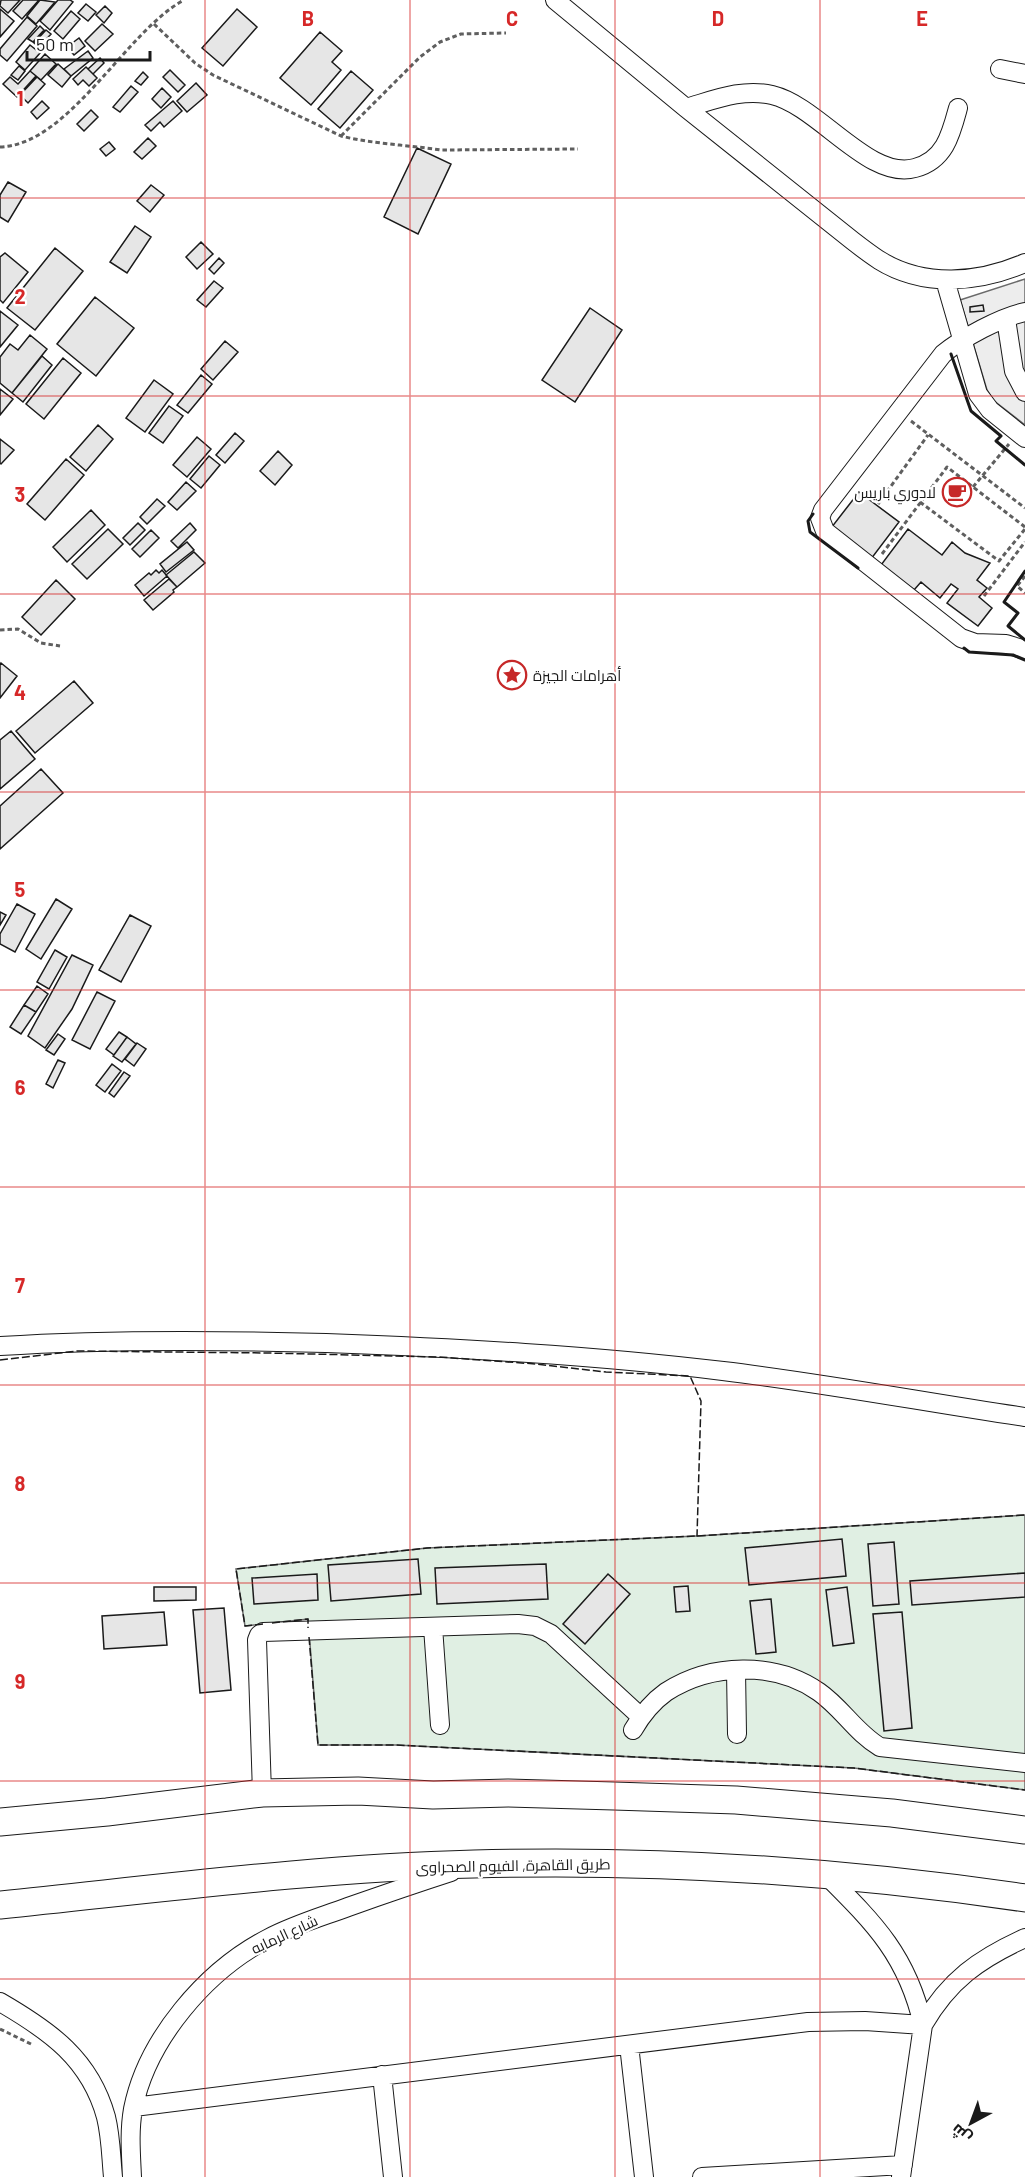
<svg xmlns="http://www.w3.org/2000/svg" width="1025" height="2177" font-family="Barlow,Cairo,sans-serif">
<rect width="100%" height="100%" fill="#fff"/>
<path fill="#e0efe3" stroke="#6a6a6a" stroke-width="1.5" d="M1025,1515V1790L854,1768L396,1745H318L308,1619L245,1626L236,1569L427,1548L697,1536Z"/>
<path fill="#ededed" stroke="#6a6a6a" stroke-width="1.5" d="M1025,279V425L993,400L987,390L960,300Z"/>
<path fill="#e6e6e6" stroke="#1a1a1a" stroke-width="1.5" d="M1,0H20L8,13L0,6Z
M23,0H39L22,19L13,11Z
M40,0L55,2L36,24L27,16Z
M58,0H70L73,2L50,30L40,21Z
M86,4L96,12L88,21L78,13Z
M105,6L112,13L104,23L96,15Z
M0,9L14,21L0,37Z
M237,9L257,27L223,66L202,48Z
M71,11L80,19L63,39L54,31Z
M27,17L37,26L7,61L0,55V49Z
M102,24L113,34L95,51L85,41Z
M40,26L44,30L33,42L28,39Z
M46,30L51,34L43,43L48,47L44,51L34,43Z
M320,32L342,51L332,62L341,70L311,105L280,78Z
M79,38L85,46L74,55L67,47Z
M30,45L40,53L25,70L16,62Z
M88,51L93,58L71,76L64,69Z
M45,54L56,64L41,80L30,71Z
M100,58L104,63L93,74L88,69Z
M58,64L71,76L62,87L48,75Z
M19,66L25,71L18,80L11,75Z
M86,67L97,78L89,86L83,80L78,85L73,79Z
M170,70L185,85L178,92L163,77Z
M30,71L36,76L17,97L3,84L10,77L18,84Z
M351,71L373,90L340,128L318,109Z
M143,72L148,77L141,85L135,81Z
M37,77L45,84L28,103L20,95Z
M196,83L207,95L187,112L177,101Z
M131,86L138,92L120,112L113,107Z
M162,88L171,97L161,108L152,99Z
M42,101L49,108L37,119L31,112Z
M173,101L182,111L164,127L160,122L151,131L145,125Z
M91,110L98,117L84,131L77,124Z
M148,138L156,146L142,159L134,152Z
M109,142L115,149L106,156L100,149Z
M417,148L451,164L418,234L384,217Z
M8,182L26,192L8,222L0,217V195Z
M151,185L164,195L150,212L137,201Z
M135,226L151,237L127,273L110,262Z
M201,242L213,254L197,269L186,257Z
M55,248L83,271L35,330L7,308Z
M5,253L28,272L3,303L0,300V257Z
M219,258L224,263L214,274L209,269Z
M214,281L223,288L206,307L197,300Z
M95,297L134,328L96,376L57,344Z
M983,305L984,311L970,312V307Z
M590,308L622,330L575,402L542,380Z
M0,311L18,325L0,347Z
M30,335L47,349L12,393L0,383V357L10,344L18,350Z
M225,341L238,352L213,380L201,369Z
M42,356L52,365L23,402L12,393Z
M63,358L81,373L44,419L26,404Z
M201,375L212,384L188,413L177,405Z
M154,380L173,394L145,432L126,418Z
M0,389L13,399L0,415Z
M169,406L183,416L163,443L149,433Z
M98,425L113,439L86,471L70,457Z
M235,433L244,441L225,463L216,455Z
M197,437L211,449L187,477L173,465Z
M0,439L14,450L1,464L0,463Z
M278,451L292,465L275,485L260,471Z
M209,456L220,465L201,488L190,479Z
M66,459L84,475L45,520L27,504Z
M186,482L196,491L177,510L168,502Z
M859,492L899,522L871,559L831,528Z
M157,499L165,506L147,524L140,517Z
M91,510L105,525L67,562L53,547Z
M138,523L145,530L130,545L123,538Z
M190,523L196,530L178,548L171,541Z
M108,529L123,544L87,579L72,564Z
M908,529L942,555L952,542L965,553L990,563L977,580L987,588L979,597L992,608L978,626L947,603L958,589L951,584L940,598L921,582L914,590L881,565Z
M151,530L159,538L140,557L132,549Z
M187,542L194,550L166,572L160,564Z
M194,552L205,563L177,587L166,575Z
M156,570L159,573L162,570L167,576L144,596L135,585L149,573L151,575Z
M169,579L177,587L173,590L174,592L153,610L144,600Z
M56,580L75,599L41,635L22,617Z
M1,663L17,676L0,698V665Z
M74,681L93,703L35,753L16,731Z
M11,731L35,759L0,789V740Z
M41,769L63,793L0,849V806Z
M56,899L72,909L41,959L26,949Z
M17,904L35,914L15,952L0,944V934Z
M0,912L6,915L0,925Z
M130,915L151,926L121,982L99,970Z
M55,950L67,957L49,989L37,982Z
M72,955L93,965L72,1009L45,1048L28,1036Z
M37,986L48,994L36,1012L24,1005Z
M97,992L115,1001L90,1049L72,1040Z
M24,1005L36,1012L21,1034L10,1027Z
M119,1032L127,1037L114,1055L106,1049Z
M58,1034L65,1039L54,1055L46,1050Z
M127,1037L136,1044L122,1062L113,1056Z
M137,1043L146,1049L134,1066L125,1059Z
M58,1060L65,1063L53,1088L46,1084Z
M112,1064L121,1071L105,1092L96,1085Z
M124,1072L130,1076L114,1097L109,1093Z
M842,1539L846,1576L749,1585L745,1548Z
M894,1542L899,1604L873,1606L868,1544Z
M418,1559L421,1594L331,1601L328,1565Z
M546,1564L548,1599L437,1604L435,1568Z
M1025,1573V1597L912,1605L910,1581Z
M317,1574L318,1600L254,1604L252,1578Z
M608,1574L630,1594L585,1644L563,1624Z
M688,1586L690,1611L676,1612L674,1587Z
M154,1587H196V1600L154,1601Z
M847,1587L854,1643L833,1646L826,1590Z
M771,1599L776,1652L756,1654L750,1601Z
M224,1608L231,1690L200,1693L193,1610Z
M164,1612L167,1645L104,1649L102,1616Z
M902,1612L912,1728L884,1731L873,1614Z"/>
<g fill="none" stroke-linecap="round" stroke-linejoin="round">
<g stroke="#1a1a1a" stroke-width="20">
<path id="minor" d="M555,0L686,108L853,241C862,248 870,254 879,260C924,288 979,283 1025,263
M1000,69L1025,74
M686,108C714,100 742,88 772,95C819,106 869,181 915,168C945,160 951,134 958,108
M945,280L978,394L990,410L1025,438
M1025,312C1001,317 962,338 943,354L823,510L820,518L825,531L961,638L975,643L1006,644L1025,650
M1006,319L1014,371L1025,392
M0,1346C109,1339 217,1340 326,1343C459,1348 591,1355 723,1371C824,1383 924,1402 1025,1417
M433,1627L440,1725
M736,1670L737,1734
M633,1730C641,1716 652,1702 666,1692C711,1663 775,1661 819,1692C842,1708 856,1733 880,1747L1025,1763
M262,1793L257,1640L259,1635L263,1632L518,1624L535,1626L551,1634L641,1717
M825,1874C874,1923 907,1955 923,2025L901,2177
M0,2002C50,2031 90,2059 106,2117C111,2137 111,2157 113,2177
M923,2025C949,1980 979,1959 1025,1938
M629,2045L644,2177
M382,2075L393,2177
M134,2107L808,2022L865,2021L923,2025
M132,2177C131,2154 129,2132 133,2109C147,2039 206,1971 267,1939C293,1925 321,1917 348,1907C382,1895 417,1883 451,1872
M702,2177L903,2165"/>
</g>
<g stroke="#1a1a1a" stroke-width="29">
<path id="highway" d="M0,1822L107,1812L262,1793L358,1791L433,1795L508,1793L614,1796L736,1800L892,1813L1025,1830
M0,1905C157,1889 315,1868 474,1864C659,1859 842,1871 1025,1898"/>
</g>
<path stroke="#5f5f5f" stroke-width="3" stroke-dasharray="4.5 3" stroke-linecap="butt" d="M154,24L195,63L213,75L341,136C373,144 408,145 441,150L578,149
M341,136L420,57L440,42L461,34L506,33
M0,147C69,145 126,31 184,0
M911,421L1025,508
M973,487L1009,444
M920,502L999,561L1025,529
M878,504L928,435
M882,554L947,467L1025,527
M1025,576L1017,586L1025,593
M984,596L1025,542
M0,630L18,629L41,643L60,646
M0,2029L31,2044"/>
<use href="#minor" stroke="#fff" stroke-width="18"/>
<use href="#highway" stroke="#fff" stroke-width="27"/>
<path stroke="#1a1a1a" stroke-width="1.5" stroke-dasharray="8 3" stroke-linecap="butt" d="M0,1360L77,1351L268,1353L439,1357L536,1364L606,1372L690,1376L701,1401L697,1536H699
M272,1623L308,1619V1628
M263,1624L245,1626L236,1569L427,1548L697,1536L1025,1515
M309,1637L318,1745H396L854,1768L1025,1790"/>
<path stroke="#1a1a1a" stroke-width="3" d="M951,354L971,411L1001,436L996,441L1025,465
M813,514L808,521L810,532L858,568
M1025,571L1004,602L1018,613L1008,626L1025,640
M964,648L969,652L1013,655L1025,660"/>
</g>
<path fill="none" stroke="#d62828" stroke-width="1.5" stroke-opacity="0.55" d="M205,0V2177M410,0V2177M615,0V2177M820,0V2177M0,198H1025M0,396H1025M0,594H1025M0,792H1025M0,990H1025M0,1187H1025M0,1385H1025M0,1583H1025M0,1781H1025M0,1979H1025"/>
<defs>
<g id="cafe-ring" transform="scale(1.5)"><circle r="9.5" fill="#fff" stroke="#c62828" stroke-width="1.5"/><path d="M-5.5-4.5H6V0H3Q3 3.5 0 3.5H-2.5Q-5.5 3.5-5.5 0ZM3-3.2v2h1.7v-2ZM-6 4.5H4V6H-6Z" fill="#c62828"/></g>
<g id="sight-ring" transform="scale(1.5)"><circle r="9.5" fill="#fff" stroke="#c62828" stroke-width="1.5"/><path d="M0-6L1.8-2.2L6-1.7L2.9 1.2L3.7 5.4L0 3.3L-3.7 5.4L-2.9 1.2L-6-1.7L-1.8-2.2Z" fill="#c62828"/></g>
</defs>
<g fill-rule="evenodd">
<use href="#cafe-ring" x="957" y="492"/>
<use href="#sight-ring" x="512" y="675"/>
</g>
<g text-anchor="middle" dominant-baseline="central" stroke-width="4.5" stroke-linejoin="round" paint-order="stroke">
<g font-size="15" fill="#1a1a1a" stroke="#fff" text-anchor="end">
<text x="936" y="492">لادوري باريس</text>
<text x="533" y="675" text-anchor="start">أهرامات الجيزة</text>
</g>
<g font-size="15" fill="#1a1a1a" stroke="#fff">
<text transform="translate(513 1865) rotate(-1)">طريق القاهرة, الفيوم الصحراوى</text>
<text transform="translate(284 1934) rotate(-25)">شارع الرمايه</text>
</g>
</g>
<g font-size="20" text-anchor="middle" font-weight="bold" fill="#d62828" stroke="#fff" stroke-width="4.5" stroke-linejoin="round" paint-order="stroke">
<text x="308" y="26">B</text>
<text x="512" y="26">C</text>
<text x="718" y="26">D</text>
<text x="922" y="26">E</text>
<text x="20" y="106">1</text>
<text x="20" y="304">2</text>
<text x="20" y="502">3</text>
<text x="20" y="700">4</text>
<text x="20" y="897">5</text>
<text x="20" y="1095">6</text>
<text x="20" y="1293">7</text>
<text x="20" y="1491">8</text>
<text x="20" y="1689">9</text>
</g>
<g transform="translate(971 2123) rotate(221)" stroke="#ffffff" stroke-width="4.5" paint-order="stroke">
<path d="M0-4.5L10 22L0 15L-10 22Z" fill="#1a1a1a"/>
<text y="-9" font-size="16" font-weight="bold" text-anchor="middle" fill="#1a1a1a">ش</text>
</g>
<path d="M27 51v9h123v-9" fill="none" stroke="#1a1a1a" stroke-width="3"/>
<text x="36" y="51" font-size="18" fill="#1a1a1a" stroke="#ffffff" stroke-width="4.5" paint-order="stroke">50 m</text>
</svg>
